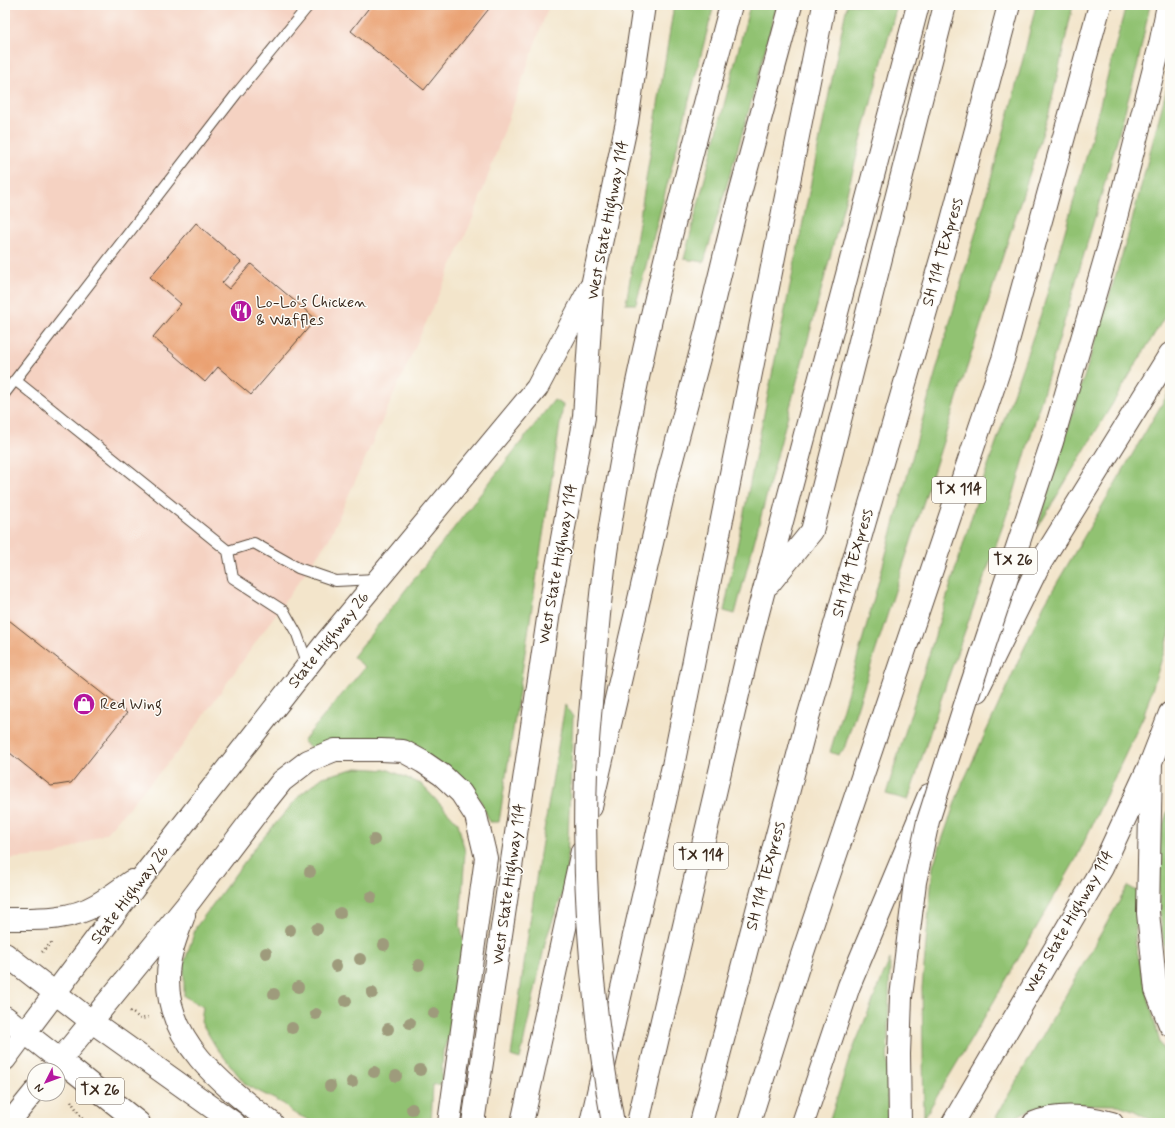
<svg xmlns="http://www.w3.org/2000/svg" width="1175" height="1128" font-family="Mynerve,sans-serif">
<rect width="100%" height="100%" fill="#fdfcf7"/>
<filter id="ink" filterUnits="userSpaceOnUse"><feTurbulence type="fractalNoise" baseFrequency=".025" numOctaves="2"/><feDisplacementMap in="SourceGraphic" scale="8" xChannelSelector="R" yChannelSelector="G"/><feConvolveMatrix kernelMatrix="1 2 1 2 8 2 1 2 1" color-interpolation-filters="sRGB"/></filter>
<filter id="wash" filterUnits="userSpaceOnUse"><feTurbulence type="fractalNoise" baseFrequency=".012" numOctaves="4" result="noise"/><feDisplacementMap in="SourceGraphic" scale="16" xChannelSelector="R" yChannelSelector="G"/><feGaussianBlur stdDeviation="0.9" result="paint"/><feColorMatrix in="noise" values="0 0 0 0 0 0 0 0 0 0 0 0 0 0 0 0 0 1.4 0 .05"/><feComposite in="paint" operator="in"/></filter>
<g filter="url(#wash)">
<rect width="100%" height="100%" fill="#f3e5cb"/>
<path fill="#f5d2c2" d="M5,5H549L473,218L329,539L180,749L106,833L55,855L5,859Z"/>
<path fill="#91c272" stroke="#667648" d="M674,5H714L636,304H626Z
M750,5H777L749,110L704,262L684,259Z
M847,5H897L735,614L724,611Z
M1036,5H1073L1049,113L844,749L838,755L830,752C865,636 895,519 927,403C964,270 1005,139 1036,5Z
M1126,5H1150L1137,67L1111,162L1011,503L947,681L908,800L886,794L983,480L1043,308L1089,147Z
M1170,76V308L1037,529L1129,232Z
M1170,390V633L1144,715L1076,859L994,1001L924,1118L922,988L933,866L959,791L1044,605Z
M554,400L563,405L499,822H490L480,800L463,780L398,740C369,734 339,742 311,748L303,741L365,667L353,657Z
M565,705L573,717L566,884L546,939L520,1059L511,1056L537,872Z
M357,768L389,770L421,784L458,823L465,852L460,925L465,947L457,975L452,1029L443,1051L441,1084L433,1085L431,1123H315L292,1112L284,1104L246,1085L216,1047L201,1022L203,1007L184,996V964L196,927L257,845L301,794L323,777Z
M1170,804V973C1159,930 1156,883 1160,839C1161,827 1167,815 1170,804Z
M1128,886L1138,892L1135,941L1143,977L1160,1043L1170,1062V1123H1157L1133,1110L1118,1105L1058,1104L1033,1108L1006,1122L996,1117Z
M890,959L887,1071L888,1123H829L849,1059Z"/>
<g id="blocks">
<path fill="#eaa172" d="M371,5H492L424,90L351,31Z
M196,223L241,262L222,283L229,289L251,264L316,319L251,395L218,367L205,382L153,337L181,304L150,277Z
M5,617L127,713L71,783L51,786L5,749Z"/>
</g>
</g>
<g filter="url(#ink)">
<use href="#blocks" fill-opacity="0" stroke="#574638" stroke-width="1"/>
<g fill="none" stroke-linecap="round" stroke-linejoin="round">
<g stroke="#574638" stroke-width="12">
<path id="service" d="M15,380L228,551L233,578L284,611L297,634L308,665
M5,393L237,93L309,5
M228,551L254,543L298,568L336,581L376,579"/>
</g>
<g stroke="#574638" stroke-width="23">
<path id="minor" d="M5,1060L25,1033
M9,1123L34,1092"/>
</g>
<g stroke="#574638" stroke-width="24">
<path id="secondary" d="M5,919C35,919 69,921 96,905C109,898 120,889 132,881
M5,954L91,1021
M5,1017L60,1060
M25,1033L147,871L327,641L537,388L590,288
M473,1123L550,605L584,417L593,281L627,122L644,5
M953,1123L1102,868L1151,762L1170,713"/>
</g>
<g stroke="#574638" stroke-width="24">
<path id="primary" d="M1151,762L1148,913L1156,990L1170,1025
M184,915C177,935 168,956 168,977C166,1043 226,1087 272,1123
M91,1021L234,1123
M139,1123L60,1060L186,906L262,806L282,781L308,761L335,750H381L403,751L423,762L442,775L461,793L476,816L486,858L449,1123
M1034,1123C1059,1113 1087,1116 1112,1123"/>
</g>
<g stroke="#574638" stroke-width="24">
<path id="motorway" d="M769,584L812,531L945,5
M977,691L1038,567L1170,354
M591,807L667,478L706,332L735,212L791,5
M522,1123L582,851
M591,1123L673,766L824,5
M638,1123L750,643L918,5
M701,1123L807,721L948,235L1009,5
M749,1123L797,970L1003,359L1100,5
M803,1123L849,986L929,795"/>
</g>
<path stroke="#574638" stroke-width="2.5" stroke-dasharray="1 3" stroke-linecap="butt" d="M42,952L52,942
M130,1011L141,1019L150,1017
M71,1101L85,1123"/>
<use href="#service" stroke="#fff" stroke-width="10"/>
<use href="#minor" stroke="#fff" stroke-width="21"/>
<use href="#secondary" stroke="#fff" stroke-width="22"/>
<use href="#primary" stroke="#fff" stroke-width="22"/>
<use href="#motorway" stroke="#fff" stroke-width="22"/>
<g stroke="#574638" stroke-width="24" stroke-linecap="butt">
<path id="motorway-bridge" d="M613,1123C592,1008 582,888 586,771C588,733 592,695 595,657C599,616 602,574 609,533C637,354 685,179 731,5
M900,1123L899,1054L901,997L915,882L928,821L970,689L1052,442L1108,249L1160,45L1168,5"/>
</g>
<use href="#motorway-bridge" stroke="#fff" stroke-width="22"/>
</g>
<g fill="#9e9b7c">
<circle cx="374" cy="840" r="6"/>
<circle cx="310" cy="872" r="6"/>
<circle cx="371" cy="897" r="6"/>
<circle cx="340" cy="913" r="6"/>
<circle cx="317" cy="929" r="6"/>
<circle cx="290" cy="930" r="6"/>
<circle cx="384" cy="945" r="6"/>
<circle cx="266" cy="953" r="6"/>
<circle cx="360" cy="959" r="6"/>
<circle cx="419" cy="965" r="6"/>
<circle cx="336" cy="966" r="6"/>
<circle cx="298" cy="987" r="6"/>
<circle cx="372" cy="993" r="6"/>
<circle cx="274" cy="994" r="6"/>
<circle cx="346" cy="1001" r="6"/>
<circle cx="434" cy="1013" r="6"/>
<circle cx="316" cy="1014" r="6"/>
<circle cx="410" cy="1023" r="6"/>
<circle cx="292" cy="1028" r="6"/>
<circle cx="388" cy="1029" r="6"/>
<circle cx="420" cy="1070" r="6"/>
<circle cx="374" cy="1072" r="6"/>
<circle cx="396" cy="1076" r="6"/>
<circle cx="352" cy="1082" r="6"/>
<circle cx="330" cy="1086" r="6"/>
<circle cx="412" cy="1109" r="6"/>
</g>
</g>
<defs>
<g id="restaurant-disc" transform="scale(1.15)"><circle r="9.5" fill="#b5179e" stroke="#fdfcf7"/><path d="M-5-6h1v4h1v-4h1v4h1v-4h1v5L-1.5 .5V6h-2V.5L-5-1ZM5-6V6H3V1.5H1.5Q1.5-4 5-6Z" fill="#fff"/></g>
<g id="shop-disc" transform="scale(1.15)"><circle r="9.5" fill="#b5179e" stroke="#fdfcf7"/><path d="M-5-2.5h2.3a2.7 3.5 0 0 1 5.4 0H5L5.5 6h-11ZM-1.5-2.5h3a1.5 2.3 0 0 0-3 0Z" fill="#fff"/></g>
</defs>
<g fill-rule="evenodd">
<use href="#restaurant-disc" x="241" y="311"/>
<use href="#shop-disc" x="84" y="704"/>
</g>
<g text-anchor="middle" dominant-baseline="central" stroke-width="3" stroke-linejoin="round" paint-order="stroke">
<g fill="#fdfcf7" stroke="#75695f" stroke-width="1">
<rect x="932" y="477" width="54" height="26" rx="3"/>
<rect x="989" y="548" width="48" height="26" rx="3"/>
<rect x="674" y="843" width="54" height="26" rx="3"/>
<rect x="76" y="1078" width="48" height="26" rx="3"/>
</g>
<g font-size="15" font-weight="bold" fill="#3b2a1e">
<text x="959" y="490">TX 114</text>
<text x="1013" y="561">TX 26</text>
<text x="701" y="856">TX 114</text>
<text x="100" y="1091">TX 26</text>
</g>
<g font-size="16" fill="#3b2a1e" stroke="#fdfcf7">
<text transform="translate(608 220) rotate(-79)">West State Highway 114</text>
<text transform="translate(943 252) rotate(-74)">SH 114 TEXpress</text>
<text transform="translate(853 563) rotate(-74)">SH 114 TEXpress</text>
<text transform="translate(558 564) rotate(-80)">West State Highway 114</text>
<text transform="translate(329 640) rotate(-51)">State Highway 26</text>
<text transform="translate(766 876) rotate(-75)">SH 114 TEXpress</text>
<text transform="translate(509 884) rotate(-82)">West State Highway 114</text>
<text transform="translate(130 895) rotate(-53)">State Highway 26</text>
<text transform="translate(1069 922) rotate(-60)">West State Highway 114</text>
</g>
<g font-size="16" fill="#3b2a1e" stroke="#fdfcf7" text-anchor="start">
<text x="256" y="302">Lo-Lo's Chicken<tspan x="256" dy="18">&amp; Waffles</tspan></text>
<text x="100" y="704">Red Wing</text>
</g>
</g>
<rect width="1175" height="1128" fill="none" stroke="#fdfcf7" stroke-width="20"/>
<g transform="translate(46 1082) rotate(228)"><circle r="19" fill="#fdfcf7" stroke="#afa8a0"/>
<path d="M0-3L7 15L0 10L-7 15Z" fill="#b5179e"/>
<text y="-6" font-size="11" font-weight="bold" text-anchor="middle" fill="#3b2a1e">N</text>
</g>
</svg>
